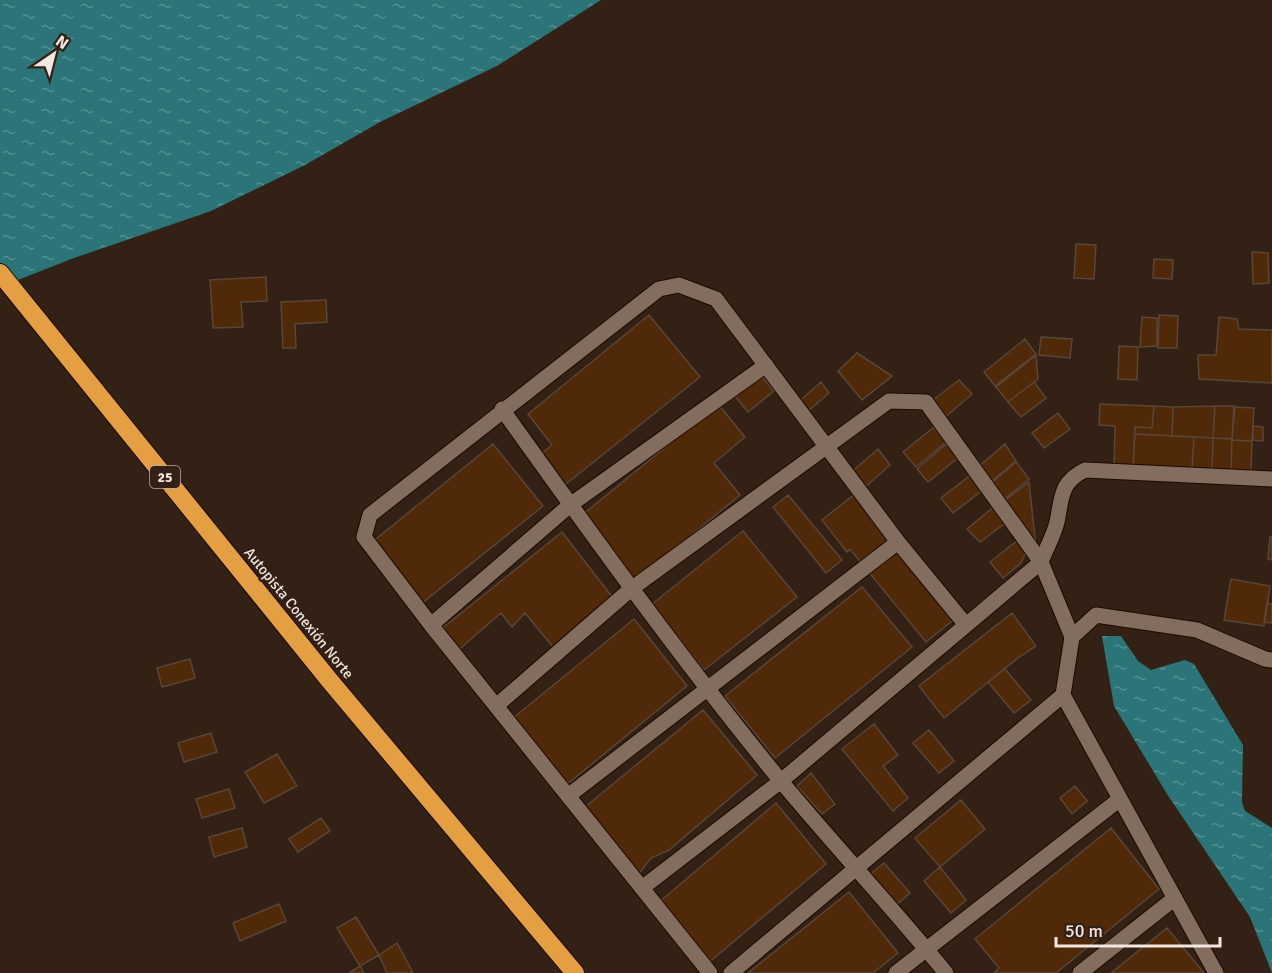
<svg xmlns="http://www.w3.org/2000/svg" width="1272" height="973" font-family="Signika,sans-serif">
<defs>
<pattern id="water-ripples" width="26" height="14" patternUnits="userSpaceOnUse" patternTransform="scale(1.5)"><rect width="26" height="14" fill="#2b7578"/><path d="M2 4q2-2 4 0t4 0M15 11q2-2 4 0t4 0" fill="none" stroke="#558f91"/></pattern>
</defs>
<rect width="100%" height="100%" fill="#332115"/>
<path fill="url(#water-ripples)" d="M0,0H601L497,66L380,122L305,165L211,211L74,258L0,287Z
M1102,636H1121L1138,661L1151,670L1185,660L1194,664L1243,745L1242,802L1245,811L1272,828V973L1250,917L1167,794L1114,706Z"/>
<path fill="#502909" stroke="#5a4638" stroke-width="1.5" d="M1076,244L1096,245L1094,279L1074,278Z
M1252,252L1268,253L1269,283L1253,284Z
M1154,259L1173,260L1172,279L1153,278Z
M266,277L267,301L241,302L243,327L213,328L210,280Z
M326,300L327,322L295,324L296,348H283L281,302Z
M649,315L700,377L561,488L537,457L552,445L528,414Z
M1159,315L1178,316L1177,348H1158Z
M1142,317L1157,318V346L1140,347Z
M1219,317L1237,319L1239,329L1272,330V383L1199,379L1198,355H1216Z
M1041,337L1072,339L1070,358L1039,355Z
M1025,339L1036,354L995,386L984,372Z
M1119,346L1138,347L1137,380L1118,379Z
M857,353L892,376L862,400L838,371Z
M1036,355L1038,379L1008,402L996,387Z
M761,375L774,391L748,412L735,396Z
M959,380L972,394L942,420L928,404Z
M821,382L829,393L805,414L796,404Z
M1034,382L1046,398L1021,417L1008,402Z
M718,404L745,437L714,463L740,495L633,583L581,516Z
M1100,404L1154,406L1152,428L1135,427L1133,469L1114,468L1115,426L1099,425Z
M1154,406L1173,407L1172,436L1135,434V427L1152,428Z
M1215,406H1234L1232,439L1213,438Z
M1215,406L1213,438L1172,436L1173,407Z
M1235,407L1254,408L1252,441L1232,440Z
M1058,413L1070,429L1044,448L1032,433Z
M1253,426L1263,427V441L1253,440Z
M934,427L946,442L916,467L903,452Z
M1135,434L1194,437L1192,467L1133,468Z
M1194,437L1213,438L1212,471L1192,470Z
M1213,438L1232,439L1231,472L1212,471Z
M1232,440L1252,441L1251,473L1231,472Z
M493,444L543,506L421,604L371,543Z
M946,444L958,458L928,482L917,469Z
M1005,444L1016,461L987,485L976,469Z
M878,449L890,465L861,491L849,474Z
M1016,462L1029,479L1001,502L988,486Z
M972,474L984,489L953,513L941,498Z
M1029,482L1036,547L1000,504Z
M855,494L957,617L926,642L850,549L847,552L822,520Z
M788,495L842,560L826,573L773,507Z
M996,505L1008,521L980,542L967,529Z
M743,531L797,597L704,670L651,605Z
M562,532L613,598L553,647L525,613L512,627L501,613L455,653L439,631Z
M1270,537H1272V560L1268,559Z
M1018,540L1027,549L1021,563L1003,578L990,562Z
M1231,579L1270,586L1264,626L1224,620Z
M862,587L912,647L775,758L725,696Z
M1267,603L1272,604V623L1264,622Z
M1012,613L1036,646L1019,657L944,718L919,686Z
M634,619L687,686L565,786L512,719Z
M190,659L195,678L162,687L157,668Z
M1005,669L1031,700L1014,713L988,682Z
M703,710L757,775L669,850L651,858L637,876L585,807Z
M874,724L898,755L883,766L908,798L893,811L842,749Z
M929,730L954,761L939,773L913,743Z
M211,733L217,752L184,762L178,743Z
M277,754L297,786L264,803L245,772Z
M811,773L835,804L822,814L797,786Z
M1075,786L1087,801L1072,814L1060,798Z
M229,789L235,808L202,818L196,799Z
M961,800L985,829L940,867L915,838Z
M776,803L826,864L707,964L658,903Z
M321,818L330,831L298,852L289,839Z
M242,828L247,847L214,857L209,837Z
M1111,828L1159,889L1056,973H994L999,968L975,939Z
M884,863L910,893L894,907L868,876Z
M940,867L966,900L951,913L924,881Z
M849,892L898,953L873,973H748Z
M279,904L286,921L240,941L233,923Z
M356,917L379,955L360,966L337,928Z
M1167,928L1204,973H1111Z
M397,943L413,973H387L379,955Z
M360,966L364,973H349Z"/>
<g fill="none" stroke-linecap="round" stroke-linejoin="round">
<g stroke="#1a0a02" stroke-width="17">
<path id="minor" d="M502,409C592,535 682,660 780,780C834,845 892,907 946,973
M431,625L570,505L766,365
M496,706L631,589L889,401L926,402L1041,562L1072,637
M568,796L898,542
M642,888L781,781L1041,562C1046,549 1054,535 1057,522C1062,498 1060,482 1085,470L1272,479
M710,973L431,625L364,537L370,515L659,289L679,285L716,299L898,542L966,625
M731,973L1063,695
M896,973L1120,799
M1080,973L1175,898
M1216,973L1063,695L1072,637L1096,615L1197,630L1265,659L1272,660"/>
</g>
<g stroke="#1a0a02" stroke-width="20">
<path id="highway" d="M0,273L330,681L575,973"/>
</g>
<use href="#minor" stroke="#836d5f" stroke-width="15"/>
<use href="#highway" stroke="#e39f42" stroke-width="18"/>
</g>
<g text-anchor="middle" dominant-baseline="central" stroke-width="5" stroke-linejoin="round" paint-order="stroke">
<rect fill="#332115" stroke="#b9aca2" stroke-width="1.5" x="150" y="466" width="30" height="22" rx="4.5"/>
<g font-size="14" font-weight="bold" fill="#f3e7df">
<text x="165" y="477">25</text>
</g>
<g font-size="15" fill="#f3e7df" stroke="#332115">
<text transform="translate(299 613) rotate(51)">Autopista Conexión Norte</text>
</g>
</g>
<g transform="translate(54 54) rotate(35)" stroke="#332115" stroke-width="4.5" paint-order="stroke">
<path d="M0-4.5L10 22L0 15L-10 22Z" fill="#f3e7df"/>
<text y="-9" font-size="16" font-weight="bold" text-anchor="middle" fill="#f3e7df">N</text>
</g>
<path d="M1056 937v9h164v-9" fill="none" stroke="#f3e7df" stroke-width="3"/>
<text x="1065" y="937" font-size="18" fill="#f3e7df" stroke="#332115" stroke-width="4.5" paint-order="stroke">50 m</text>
</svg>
